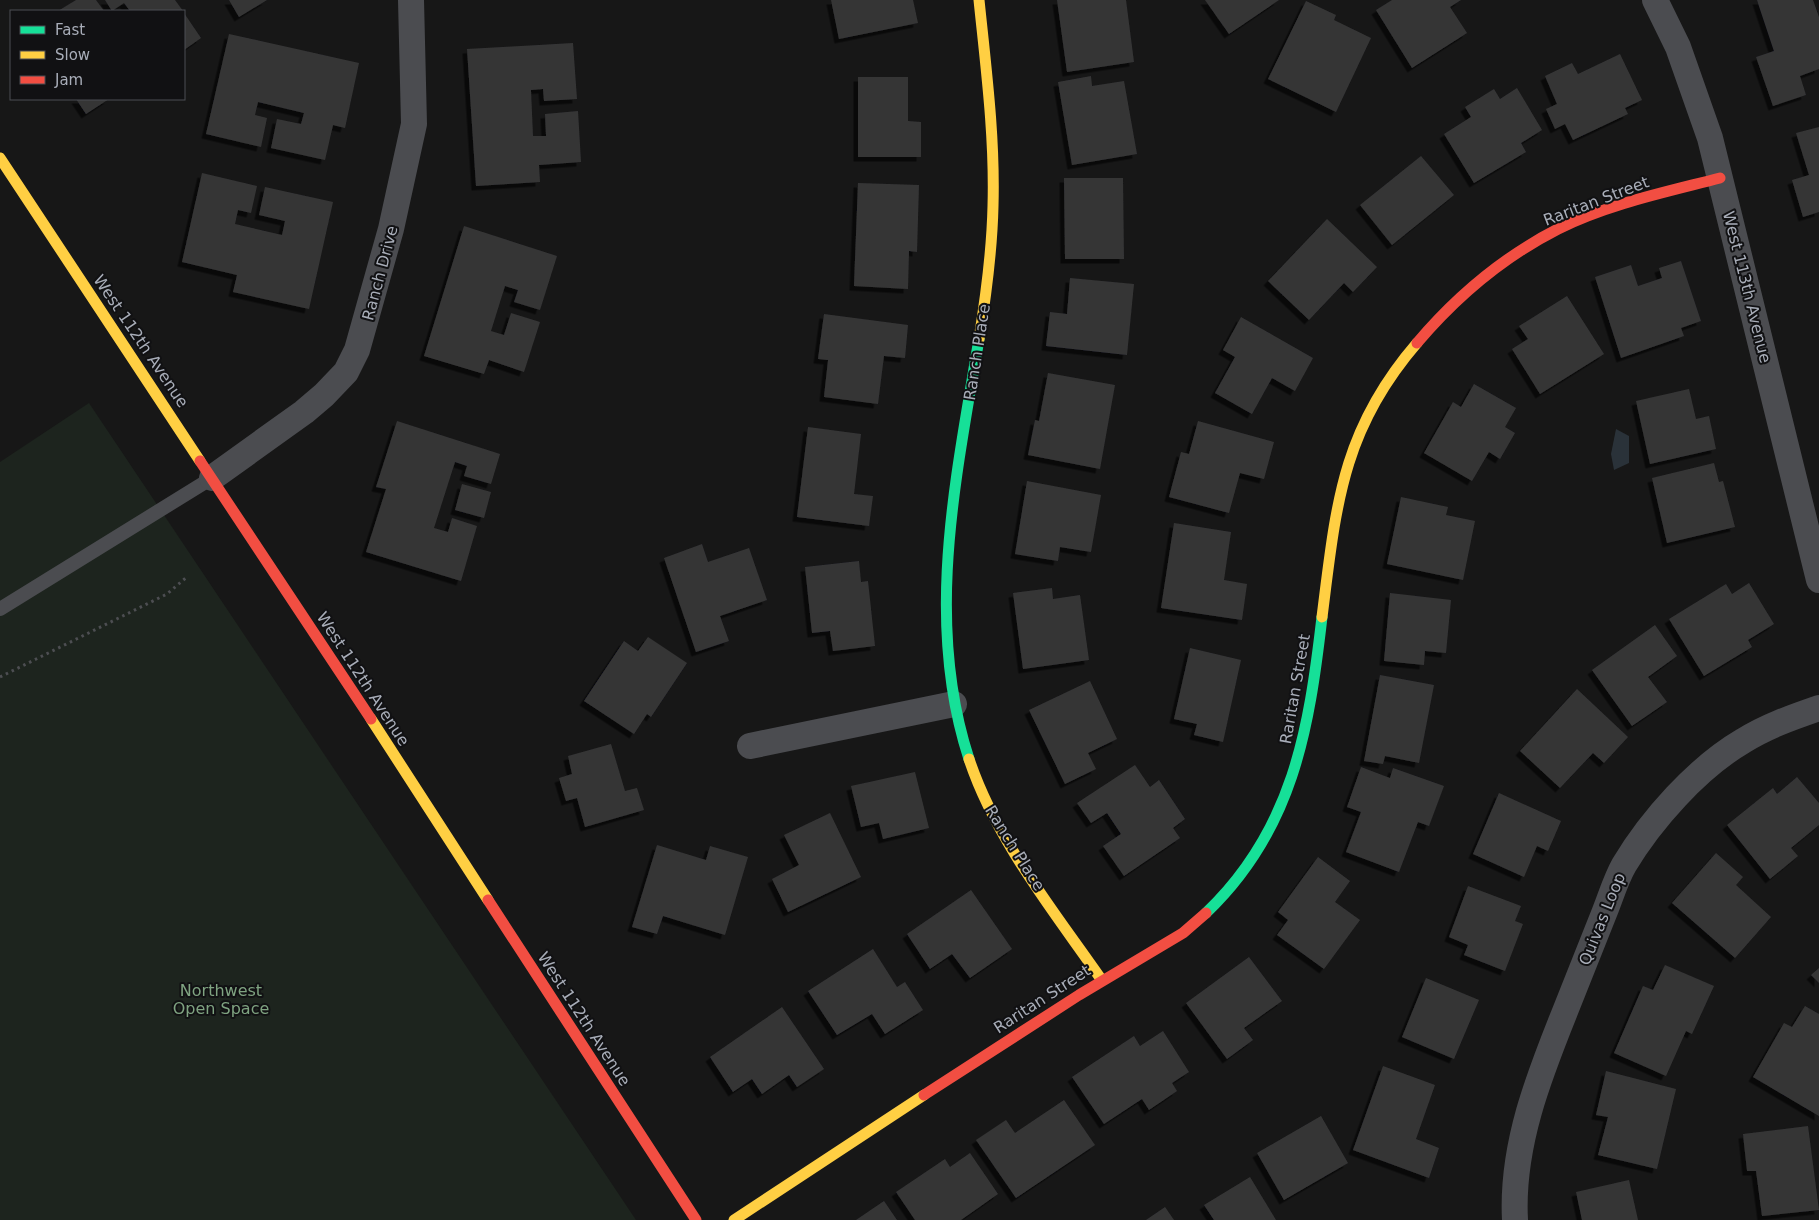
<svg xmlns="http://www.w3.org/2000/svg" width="1819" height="1220" font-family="'DejaVu Sans',sans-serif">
<defs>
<filter id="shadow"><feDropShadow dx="-4.5" dy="4.5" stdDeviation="0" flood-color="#0009"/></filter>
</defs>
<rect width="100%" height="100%" fill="#171717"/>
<path fill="#1d241e" d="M89,403L636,1220H0V462Z"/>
<path fill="#2a3239" d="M1616,429L1629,436V463L1614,470L1611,454Z"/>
<path fill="#353536" filter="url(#shadow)" d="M76,0H96L104,11H58Z
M105,0H175L183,11H130L124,3L112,11Z
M229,0H267L239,17Z
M831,0H913L918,23L839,39Z
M1057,0H1126L1134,62L1067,72Z
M1205,0H1279L1229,34Z
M1392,0H1461L1450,7L1467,33L1412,68L1376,10Z
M1757,0H1813L1819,17V69L1800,76L1806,95L1773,106L1756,57L1774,51Z
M1306,1L1336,15L1334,20L1371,38L1336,112L1268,79Z
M184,13L201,38L184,50Z
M229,34L359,63L345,128L333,125L325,160L271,148L277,119L301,124L304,113L258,102L255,115L267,118L261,147L206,134Z
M573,43L577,99L544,101L543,89L531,90L533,136H546L545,114L578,111L581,162L539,165L540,182L476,186L467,49Z
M1620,54L1642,100L1625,108L1628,114L1573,140L1565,124L1555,129L1546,109L1557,104L1545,76L1572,63L1578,74Z
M1091,76L1092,86L1124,81L1137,154L1072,165L1058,82Z
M858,77H908V121L921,122V157H858Z
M1517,88L1542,130L1521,143L1526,152L1474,183L1444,134L1471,117L1465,107L1494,89L1500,99Z
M76,99H109L86,114Z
M1819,127V212L1803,217L1792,180L1809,175L1796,133Z
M1421,156L1454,195L1392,245L1360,205Z
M202,173L257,186L251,213L238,210L235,224L282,235L285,221L259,215L265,187L333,202L309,309L233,292L237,275L182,262Z
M1064,178H1123L1124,259H1065Z
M858,183L919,185L917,252L909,251L908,289L854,286Z
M1327,219L1377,267L1353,292L1344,283L1309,320L1268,281Z
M464,226L557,256L540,310L514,302L518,290L505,286L491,331L504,335L511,313L540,322L524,372L489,360L484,374L424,356Z
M1681,261L1701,321L1681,328L1684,336L1621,358L1595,277L1631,265L1638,286L1662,278L1659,268Z
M1070,278L1134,284L1127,355L1046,346L1050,312L1067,314Z
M1567,296L1604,354L1540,394L1512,349L1528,339L1519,326Z
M824,314L908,325L905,358L884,356L878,404L824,397L828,360L818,359Z
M1241,317L1313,358L1295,391L1272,378L1252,414L1215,393L1235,357L1223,350Z
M1048,373L1115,385L1100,469L1028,455L1035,420L1039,421Z
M1474,384L1516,408L1505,427L1515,433L1500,459L1489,452L1472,481L1424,453L1453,402L1461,407Z
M1689,389L1696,419L1709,416L1716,449L1650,464L1636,401Z
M397,421L500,454L491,484L464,476L467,466L455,462L434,528L448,532L452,518L477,526L461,581L366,552L386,489L376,487Z
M1198,421L1274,442L1264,479L1240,473L1229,513L1169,497L1181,452L1189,454Z
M808,427L861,434L854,494L873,496L869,526L797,517Z
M1714,463L1719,482L1723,481L1735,527L1667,543L1652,478Z
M1027,481L1101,495L1091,552L1060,547L1058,561L1015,554Z
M462,484L491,492L484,518L455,510Z
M1401,497L1448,507L1446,515L1475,521L1463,580L1387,564Z
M1174,523L1231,532L1224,580L1247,584L1242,620L1161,608Z
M702,544L708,562L749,548L767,600L720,616L729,641L696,652L664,558Z
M859,561L861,582L868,581L875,646L833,651L830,631L812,633L805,567Z
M1749,583L1774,624L1748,640L1752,647L1704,676L1669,619L1726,584L1732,594Z
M1052,588L1053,599L1080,595L1089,660L1023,669L1013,593Z
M1390,593L1451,600L1446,653L1425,651L1424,665L1384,661Z
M1655,625L1677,656L1648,677L1667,702L1632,726L1592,670Z
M648,637L687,663L651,717L647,714L634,734L584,701L624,641L638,651Z
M1190,648L1241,660L1223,742L1194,735L1197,724L1174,719Z
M1380,675L1434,685L1419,763L1385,756L1383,764L1364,761Z
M1090,681L1117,739L1088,753L1096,769L1065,784L1029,710Z
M1577,689L1628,737L1604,763L1593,753L1560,788L1520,751Z
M611,744L625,791L637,788L644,810L585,827L577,798L566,801L559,778L572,774L568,756Z
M1135,765L1150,787L1159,780L1185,819L1173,828L1180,838L1124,876L1103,846L1121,834L1107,813L1091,823L1077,803Z
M1361,767L1390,778L1393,768L1444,786L1429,826L1418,822L1399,872L1346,852L1361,812L1347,807Z
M915,772L929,828L883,839L879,823L861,827L851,786Z
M1797,777L1819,803V825L1791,848L1798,856L1770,879L1727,825L1773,788L1777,794Z
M1499,793L1561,821L1548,851L1537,846L1524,877L1473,854Z
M830,813L861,877L788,912L772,879L799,865L784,835Z
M657,845L706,860L710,846L748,857L725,935L663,916L657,934L632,927Z
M1716,853L1743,877L1736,885L1771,917L1735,958L1672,903Z
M1318,857L1350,881L1335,902L1360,920L1324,969L1277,935L1288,920L1278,912Z
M1468,886L1521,906L1515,921L1523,924L1505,971L1464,955L1468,945L1449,937Z
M971,890L1012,949L970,978L952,954L930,969L907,934Z
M873,949L897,987L905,982L923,1010L885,1034L872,1014L837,1035L808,991Z
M1249,957L1282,1001L1244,1028L1253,1040L1227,1059L1186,1003Z
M1665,965L1714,986L1692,1034L1686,1031L1666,1076L1614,1053L1643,986L1653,990Z
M1819,968V983L1811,975Z
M1426,978L1479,1000L1454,1059L1402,1037Z
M1805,1006L1819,1014V1116L1753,1077L1784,1023L1792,1027Z
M782,1007L824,1069L797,1087L789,1075L762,1094L752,1079L733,1092L710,1057Z
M1163,1031L1189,1072L1172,1083L1177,1091L1149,1110L1142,1099L1104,1124L1072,1077L1134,1036L1140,1046Z
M1383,1066L1435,1085L1416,1139L1439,1148L1429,1178L1353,1150Z
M1606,1071L1676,1089L1657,1169L1598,1155L1608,1117L1596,1115Z
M1064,1100L1095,1145L1016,1198L976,1140L1006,1120L1015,1133Z
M1321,1116L1348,1163L1284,1200L1257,1153Z
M1808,1126L1819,1210L1762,1216L1756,1171H1747L1743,1134Z
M970,1153L998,1194L961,1220H915L896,1192L945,1159L950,1167Z
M1250,1177L1276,1220H1214L1204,1205Z
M1629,1180L1638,1220H1582L1576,1192Z
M884,1201L897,1220H856Z
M1165,1207L1174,1220H1146Z"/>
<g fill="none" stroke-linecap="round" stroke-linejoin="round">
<path stroke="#4d4e52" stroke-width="3" stroke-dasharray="2.5 4" stroke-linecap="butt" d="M0,677L167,594L188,576"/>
<path stroke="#4b4c50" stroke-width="14" d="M0,609L212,478"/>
<path stroke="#4b4c50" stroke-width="26" d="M1655,0L1678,47L1710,138L1819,580
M212,478L304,412L324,395L346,372L357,350L391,229L414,124L411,0
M750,746L954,704
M1515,1220C1511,1146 1539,1076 1566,1009C1579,976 1592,943 1605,911C1611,896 1616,879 1624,865C1651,820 1697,768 1743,741C1767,726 1793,717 1819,708"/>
<path stroke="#16e098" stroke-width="11" d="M969,759C924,622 956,478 979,339
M1206,913C1293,830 1309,730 1322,617"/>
<path stroke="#ffcf43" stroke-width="11" d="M979,0C986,68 995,137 993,206C992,251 986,296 979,339
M0,158L200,461
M1322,617C1336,507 1341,431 1417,343
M371,719L488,900
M969,759C996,840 1053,910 1101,979
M734,1220L924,1095"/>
<path stroke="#f24e42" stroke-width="11" d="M1417,343C1456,297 1503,257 1558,229C1608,204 1666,192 1720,178
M200,461L371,719
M488,900L696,1220
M924,1095L1079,995L1183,933L1206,913"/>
</g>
<g text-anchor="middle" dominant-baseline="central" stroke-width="4" stroke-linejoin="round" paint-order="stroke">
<g font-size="16" fill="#a8adb8" stroke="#111113">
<text transform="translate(1596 201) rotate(-21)">Raritan Street</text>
<text transform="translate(380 273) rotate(-75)">Ranch Drive</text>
<text transform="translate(1747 287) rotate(76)">West 113th Avenue</text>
<text transform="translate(141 341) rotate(56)">West 112th Avenue</text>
<text transform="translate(977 352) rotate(-81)">Ranch Place</text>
<text transform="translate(363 679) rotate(57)">West 112th Avenue</text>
<text transform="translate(1295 689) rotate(-80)">Raritan Street</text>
<text transform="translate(1015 848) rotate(58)">Ranch Place</text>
<text transform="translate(1602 919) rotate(-68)">Quivas Loop</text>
<text transform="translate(1042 999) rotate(-33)">Raritan Street</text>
<text transform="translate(584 1019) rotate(57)">West 112th Avenue</text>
</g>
<g font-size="16" fill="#7fa381" stroke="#111113">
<text x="221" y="990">Northwest<tspan x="221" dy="18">Open Space</tspan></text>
</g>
</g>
<rect x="10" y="10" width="175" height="90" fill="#111113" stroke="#4d4f55"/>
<rect x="20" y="26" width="25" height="8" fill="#16e098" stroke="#4d4f55"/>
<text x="55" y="35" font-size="15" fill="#a8adb8">Fast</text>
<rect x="20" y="51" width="25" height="8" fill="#ffcf43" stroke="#4d4f55"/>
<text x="55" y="60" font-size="15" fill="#a8adb8">Slow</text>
<rect x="20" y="76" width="25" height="8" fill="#f24e42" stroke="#4d4f55"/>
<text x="55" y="85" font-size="15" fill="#a8adb8">Jam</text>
</svg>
